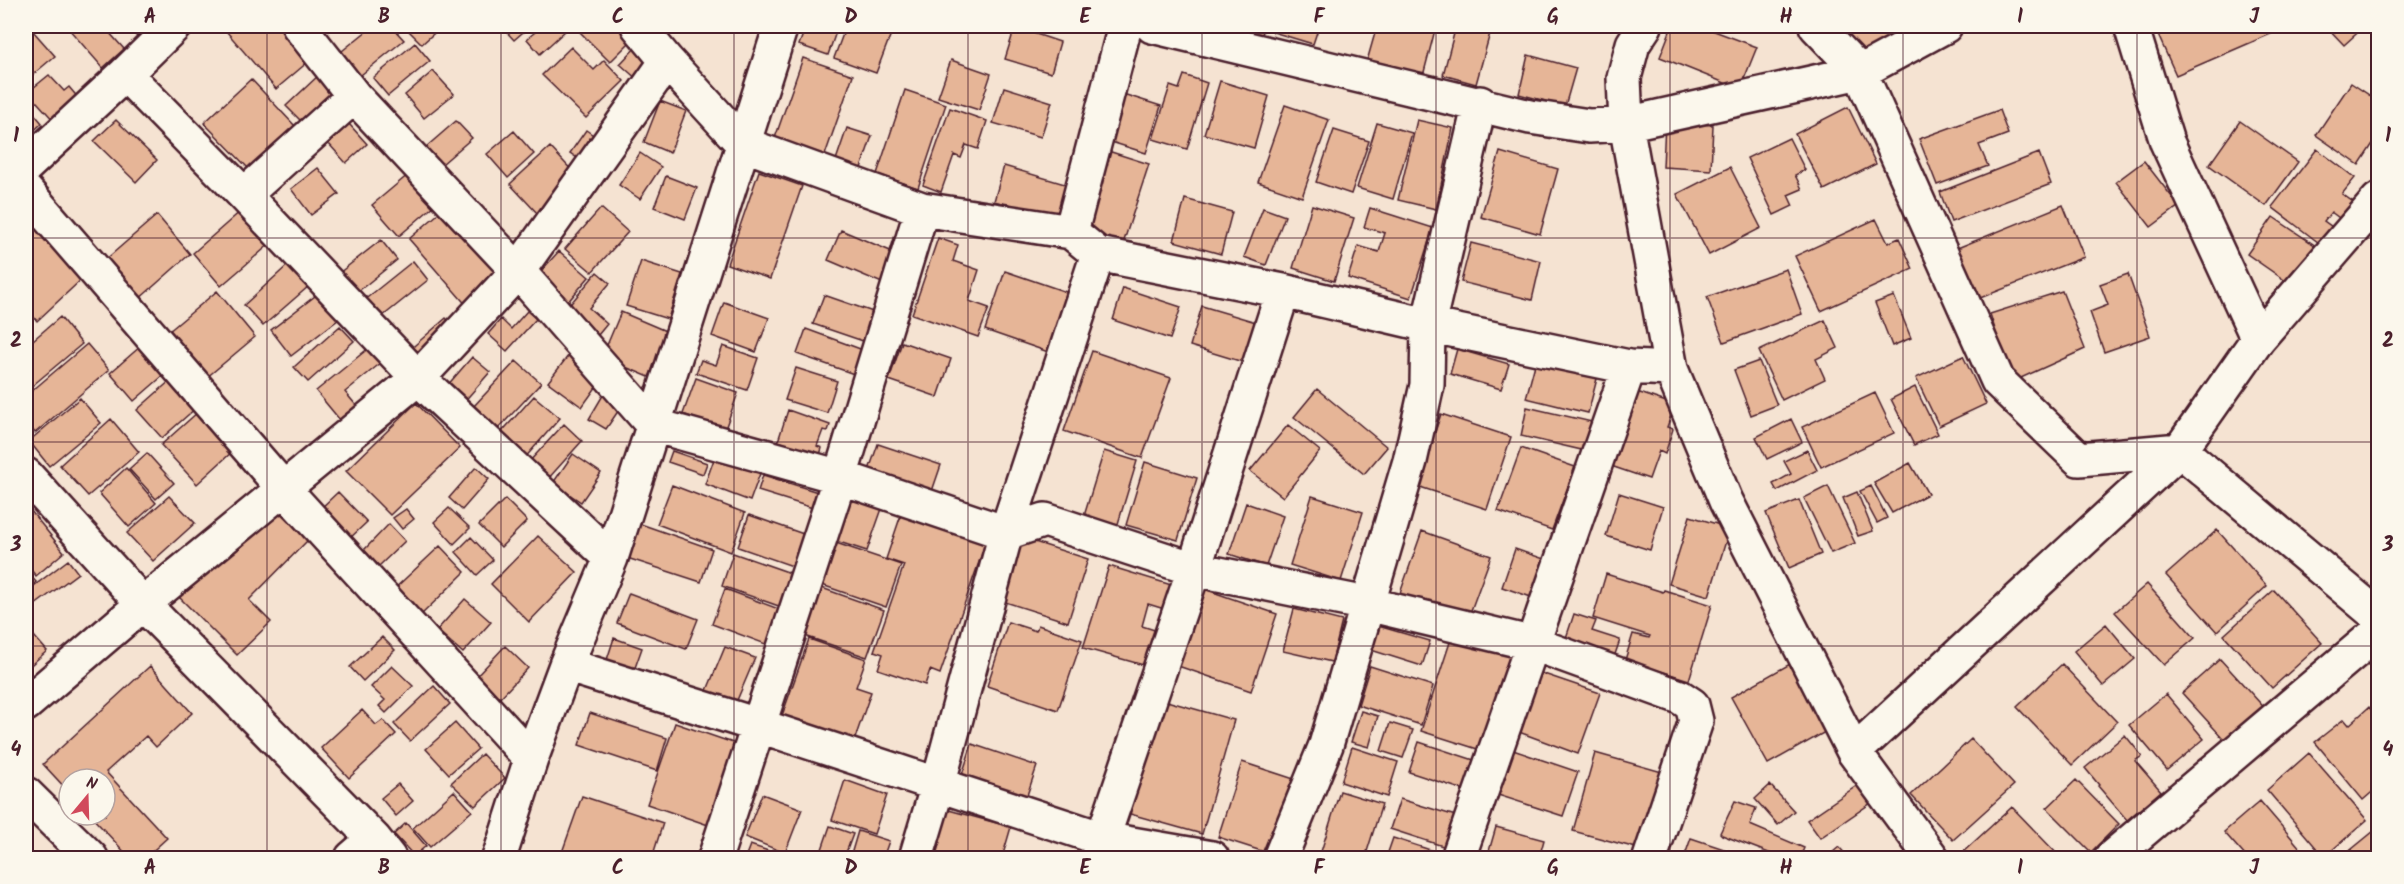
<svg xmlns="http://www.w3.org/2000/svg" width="2404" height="884" font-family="Kalam,sans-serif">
<rect width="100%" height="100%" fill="#f5e3d2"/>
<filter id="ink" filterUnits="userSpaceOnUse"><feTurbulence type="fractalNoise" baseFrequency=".0167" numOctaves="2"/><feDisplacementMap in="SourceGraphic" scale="12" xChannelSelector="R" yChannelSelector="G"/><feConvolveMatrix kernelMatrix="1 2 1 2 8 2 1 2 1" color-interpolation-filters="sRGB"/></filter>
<g filter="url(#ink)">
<path fill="#e6b597" stroke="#4a1f2b" stroke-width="1.5" d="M71,26H114L108,31L124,49L103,68L68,28Z
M127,26H151L138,38Z
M233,26H289L315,56L276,89L226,31Z
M373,26H391L404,40L356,79L337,55Z
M404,26H442L422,44Z
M501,26H530L514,40Z
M542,26H561L565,31L540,54L527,39Z
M587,26H617L632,40L610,62L580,32Z
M806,26H838L828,55L799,45Z
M846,26H894L876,73L834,58Z
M1213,26H1264L1262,35Z
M1275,26H1319L1313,44L1273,32Z
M1377,26H1436L1423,76L1367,61Z
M1456,26H1492L1476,84L1443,75Z
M1672,26H1701L1757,47L1740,89L1660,57Z
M1837,26H1922L1861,63Z
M2154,26H2289L2176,75Z
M2326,26H2365L2344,45Z
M1015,27L1060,42L1051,73L1005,59Z
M33,31L55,56L30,77L26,72V37Z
M415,43L430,61L388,96L373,78Z
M571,47L594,70L604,60L624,81L586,118L542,75Z
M636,47L654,63L639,81L620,64Z
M1528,55L1576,68L1565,106L1519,94Z
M803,58L853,75L825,155L775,138Z
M951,60L991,74L979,110L938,97Z
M433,71L454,94L424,118L405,95Z
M320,74L341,96L308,128L286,106Z
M49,75L64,91L69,87L80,100L55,122L28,92Z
M1184,75L1207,83L1187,149L1153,139L1170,86L1179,89Z
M251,79L295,126L249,169L204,123Z
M1220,81L1269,96L1254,148L1204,134Z
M2351,83L2378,101V136L2359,165L2316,135Z
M1004,87L1052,102L1041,137L993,123Z
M905,90L946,104L918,188L877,174Z
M1123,94L1161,106L1146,153L1108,141Z
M660,101L686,111L670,153L644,142Z
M26,104L42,123L26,138Z
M1285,105L1329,120L1302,197L1258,182Z
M1848,107L1876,164L1824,190L1795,134Z
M950,108L987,121L978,149L966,145L961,158L954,155L941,192L923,185Z
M1999,110L2008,134L1979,145L1988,166L1937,185L1919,139Z
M341,115L367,144L346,163L320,134Z
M116,120L157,160L136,182L94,141Z
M1417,120L1453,128L1436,209L1398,200Z
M456,121L472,138L442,164L426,147Z
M2240,121L2298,162L2266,206L2209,165Z
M1665,122L1713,125L1711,170L1663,167Z
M1377,123L1412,133L1393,199L1357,188Z
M847,128L872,136L860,171L835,163Z
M586,130L602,141L586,164L570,153Z
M1334,130L1369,141L1351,194L1316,182Z
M514,131L534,154L508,178L487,154Z
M1789,138L1805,170L1795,175L1802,189L1788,195L1793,206L1774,215L1747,158Z
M550,147L577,176L537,213L510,184Z
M2317,149L2355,178L2342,194L2359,206L2346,223L2331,212L2324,221L2339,232L2327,249L2272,207Z
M1105,150L1149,164L1122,247L1079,233Z
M1500,152L1558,169L1540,234L1481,217Z
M640,153L661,167L640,199L619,185Z
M2039,153L2051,184L1951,222L1940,192Z
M2144,161L2179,206L2151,227L2116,182Z
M1004,166L1068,185L1058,219L994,201Z
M1730,167L1761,228L1709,255L1677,194Z
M318,168L339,194L311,215L291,189Z
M759,171L802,186L770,279L727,264Z
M409,174L435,205L399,236L372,205Z
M666,176L697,188L685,219L654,207Z
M1185,199L1232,212L1221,254L1174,241Z
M1312,205L1354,218L1334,281L1293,268Z
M2063,205L2084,257L1975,300L1955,249Z
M445,208L504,277L468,307L409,239Z
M601,208L628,232L592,272L565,249Z
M1263,208L1285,216L1266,265L1244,257Z
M1370,208L1433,228L1411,298L1348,278L1358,246L1379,252L1385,233L1364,227Z
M242,210L271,243L221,286L193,253Z
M26,215L84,277L37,321L26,308Z
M157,215L190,254L138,300L104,261Z
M2273,217L2319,248L2293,286L2247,254Z
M1876,219L1888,243L1899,238L1913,269L1821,311L1795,256Z
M841,230L895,253L882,283L828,260Z
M938,238L958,245L953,261L979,270L969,301L989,308L978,337L912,314Z
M381,240L397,260L356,293L339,273Z
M1471,243L1541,261L1532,300L1461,282Z
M559,251L589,277L560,311L533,280Z
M413,261L428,280L378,320L363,301Z
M641,261L682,274L668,319L626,306Z
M289,264L309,286L263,326L244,305Z
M1786,269L1802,314L1724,342L1707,297Z
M1005,271L1078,296L1057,355L985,330Z
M597,272L610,283L589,308L607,324L594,340L562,314Z
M2128,274L2150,336L2104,352L2090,312L2108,305L2100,284Z
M1123,288L1181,307L1170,339L1113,320Z
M217,291L255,337L206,378L168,332Z
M2062,291L2085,349L2012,382L1990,314Z
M319,293L339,319L291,356L271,330Z
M824,295L873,312L863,341L813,324Z
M1894,296L1911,338L1892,346L1875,303Z
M724,302L769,318L756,352L712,336Z
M1202,306L1266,325L1253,365L1190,346Z
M527,311L536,319L507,351L488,334L501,319L511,329Z
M621,312L668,332L649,377L602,357Z
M60,317L82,344L26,391V346Z
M446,318L457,331L421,369L407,352Z
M1825,320L1838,348L1816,359L1825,379L1782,400L1759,351Z
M340,326L354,341L308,382L294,367Z
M806,329L863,350L854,374L797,354Z
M149,339L173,367L134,401L110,373Z
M902,342L951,359L938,397L889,380Z
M87,344L109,370L35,433L26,422V396Z
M723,346L758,358L747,390L696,373L701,360L716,365Z
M370,347L382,362L345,392L366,417L349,431L316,391Z
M575,347L604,376L582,407L548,382Z
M1457,349L1509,364L1501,389L1450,374Z
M1092,351L1171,378L1142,458L1064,431Z
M1963,356L1986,404L1939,426L1916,378Z
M472,357L490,372L463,403L446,387Z
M1537,357L1599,371L1588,413L1526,398Z
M516,361L541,383L497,430L473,407Z
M1759,361L1777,405L1751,415L1734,370Z
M796,368L837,381L827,413L785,400Z
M696,378L738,393L725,429L683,414Z
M172,379L197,407L162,438L137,410Z
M609,385L625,401L606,429L589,419Z
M1915,387L1938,434L1914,445L1891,399Z
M1317,389L1387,447L1364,474L1294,417Z
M1637,392L1675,405L1667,427L1673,429L1665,454L1659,451L1649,479L1611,466Z
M1875,393L1894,433L1821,467L1802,427Z
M534,396L560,418L523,460L497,437Z
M80,398L101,423L49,466L29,441Z
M416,403L460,448L390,515L346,471Z
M1527,407L1592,422L1586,451L1521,436Z
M788,410L830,425L828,431L823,430L817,446L822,448L820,455L778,441Z
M198,412L233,451L197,484L161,445Z
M1441,414L1511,437L1487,509L1417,486Z
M111,419L139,452L88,496L60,465Z
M1791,419L1802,442L1767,459L1756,437Z
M564,424L582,441L547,480L528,463Z
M1288,425L1320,451L1283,497L1250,471Z
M878,444L941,465L930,497L867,476Z
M1521,448L1575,467L1552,530L1498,511Z
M1807,450L1817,470L1777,491L1773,484L1791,474L1784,461Z
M672,451L707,463L703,474L668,462Z
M717,451L762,468L750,501L705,484Z
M1104,451L1137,461L1117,527L1084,516Z
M147,453L174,483L156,499L129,469Z
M573,454L601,473L581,502L553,483Z
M1145,462L1197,478L1178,540L1126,525Z
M1910,463L1928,494L1892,513L1874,483Z
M476,467L489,479L462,510L449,498Z
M126,468L156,503L129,527L99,493Z
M763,475L821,493L816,509L758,491Z
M672,485L745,513L731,552L657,524Z
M1828,486L1855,543L1831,553L1804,498Z
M1871,486L1887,518L1877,523L1860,491Z
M338,492L367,522L347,541L318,511Z
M853,492L884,503L867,551L836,541Z
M1857,492L1873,531L1858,536L1843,498Z
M1619,493L1663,507L1650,550L1606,536Z
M169,496L195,523L153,561L127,533Z
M1312,496L1363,512L1341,581L1290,565Z
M505,499L527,521L501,547L479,525Z
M1799,500L1821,554L1789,568L1766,513Z
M1246,503L1283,516L1266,566L1229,554Z
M271,504L308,540L249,600L271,622L237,655L179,597Z
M449,508L470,528L454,544L434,522Z
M406,509L414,519L402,529L393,518Z
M903,509L987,539L940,674L930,670L925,685L878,669L883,654L874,651L904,565L886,559Z
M30,510L64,552L36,576L26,564V515Z
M749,515L815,538L804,570L738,547Z
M1690,516L1730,528L1709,596L1669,584Z
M635,522L712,549L701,582L624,557Z
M389,524L405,541L379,566L364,550Z
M2217,530L2267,586L2217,632L2166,575Z
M1422,531L1491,556L1466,624L1398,599Z
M538,536L577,572L529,622L491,584Z
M471,537L493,560L477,575L456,552Z
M1019,537L1088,559L1068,622L999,600Z
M836,543L901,565L886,607L822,585Z
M440,546L465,572L417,619L391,592Z
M1515,549L1547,560L1534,598L1502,587Z
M733,553L802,577L790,610L722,586Z
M68,560L78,573L35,605L26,592Z
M1109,566L1178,587L1171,611L1148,604L1142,626L1164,633L1154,668L1083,648Z
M26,571L36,582L26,591Z
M1606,574L1663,592L1664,590L1712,605L1689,680L1625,660L1633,634L1649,638L1650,636L1593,618Z
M2147,584L2195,638L2164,665L2115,612Z
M819,587L884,610L867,657L802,635Z
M725,589L792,614L779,649L712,624Z
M1204,589L1277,614L1251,691L1178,666Z
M2274,590L2322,643L2272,688L2224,635Z
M629,593L698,619L686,649L617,623Z
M465,599L491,622L463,653L437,630Z
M1294,609L1342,621L1332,662L1283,651Z
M1574,614L1596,621L1592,631L1620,640L1613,660L1564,644Z
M1008,622L1036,631L1038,625L1082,640L1058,710L987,686Z
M2106,624L2135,659L2103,686L2074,651Z
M1378,626L1430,641L1422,666L1371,650Z
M27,628L47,651L26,669V630Z
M1453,633L1522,655L1490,753L1421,731Z
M382,637L395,650L363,681L350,667Z
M614,638L642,648L631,679L604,669Z
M809,639L866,659L856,687L871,692L850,753L778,727Z
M505,646L528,668L498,700L475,678Z
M725,647L755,658L732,712L703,700Z
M2220,659L2270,714L2232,748L2182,693Z
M1790,664L1827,731L1768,764L1731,697Z
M2062,664L2117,722L2072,765L2017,707Z
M150,666L192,713L156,747L146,736L106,772L167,838L145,858H130L90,815H105V779H69V792L43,764Z
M392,666L413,686L386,713L379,706L385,700L371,687Z
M1370,666L1433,686L1421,725L1358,705Z
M1541,673L1600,693L1578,754L1519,732Z
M434,686L450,704L410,741L394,724Z
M2166,694L2204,739L2167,770L2129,725Z
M1156,698L1234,720L1202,834L1123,812Z
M2369,707L2378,719V787L2363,800L2315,742L2344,719L2349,725Z
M362,710L376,725L383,720L396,734L349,778L321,748Z
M1361,711L1378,716L1369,747L1351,742Z
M590,713L667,738L657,771L579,745Z
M455,723L478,749L449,774L426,749Z
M675,723L742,746L714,827L647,804Z
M1390,723L1413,730L1403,758L1381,751Z
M2125,735L2142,756L2135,761L2161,791L2127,820L2098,786L2099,785L2085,768Z
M1971,739L2014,785L1953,840L1911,795Z
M1419,742L1477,761L1467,791L1409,772Z
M972,744L1037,766L1025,801L961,778Z
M1352,747L1398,762L1387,797L1341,782Z
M1513,750L1578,772L1563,816L1498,795Z
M1595,753L1662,772L1640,849L1573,831Z
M2309,753L2367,820L2324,857L2267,790Z
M482,754L505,778L475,806L451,783Z
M1242,762L1297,780L1274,855L1218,837Z
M845,780L887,795L874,834L832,820Z
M2076,780L2119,824L2091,852L2047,808Z
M398,784L413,801L396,816L381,798Z
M1770,785L1794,811L1778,825L1755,799Z
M1858,785L1871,803L1820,838L1807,820Z
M454,791L472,811L430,847L413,828Z
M1340,791L1382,804L1365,858H1319Z
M762,794L802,809L785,853L745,837Z
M582,796L663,823L652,858H560Z
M1400,799L1459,817L1449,848L1390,829Z
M1735,801L1756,808L1750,825L1804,848L1800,858H1773L1774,855L1722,835L1720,833Z
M2260,801L2307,856L2304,858H2247L2224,832Z
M2012,807L2061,858H1968L1962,853Z
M945,809L1011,827L1002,858H955L934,853Z
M406,823L426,846L414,856L394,834Z
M830,826L853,834L844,858H819Z
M1496,827L1544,840L1539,858H1487Z
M858,831L889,841L883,858H850Z
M2374,831L2378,836V858H2341Z
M1393,838L1443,854L1442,858H1386Z
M1691,838L1748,857V858H1684Z
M750,845L790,858H745Z
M1839,847L1849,858H1826Z"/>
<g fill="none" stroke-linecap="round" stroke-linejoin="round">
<g stroke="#4a1f2b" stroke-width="38">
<path id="minor" d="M299,26L354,96L518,271L667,61
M638,26L667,61L743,144L922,209L1071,232L1098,254L1283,291L1428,325L1629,367L1671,369
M1152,26L1530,117L1589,126L1626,124L1860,72L1998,381L2079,459L2180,450L2258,339L2378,200
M1645,26L1633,44L1624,78L1626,124L1671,369L1726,501L1854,752L1932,858
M1816,26L1860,72L1945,26
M2131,26L2167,142L2258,339
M125,74L244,195L418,378L611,558
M26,166L125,74L174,26
M26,191L283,488L531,759
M244,195L354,96
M1071,232L1125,26
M26,475L143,604L418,378L518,271L653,425L840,477L1006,533L1045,520L1194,569L1367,604L1534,644L1680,697L1692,705L1696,721L1650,858
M566,665L757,725L1103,839L1212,858
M26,704L143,604L374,839L389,858
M1854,752L2180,450L2378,616
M26,794L91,858
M352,858L374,839
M499,858L531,759L566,665L611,558L781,26
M715,858L840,477L922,209
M916,858L938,785L1006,533L1098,254
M1096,858L1194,569L1283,291
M1280,858L1326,745L1410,461L1427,385L1428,325L1480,103
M1458,858L1629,367
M2111,858L2378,632"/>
</g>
<use href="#minor" stroke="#fbf7ec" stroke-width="33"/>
</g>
</g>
<path fill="none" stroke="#4a1f2b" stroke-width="1.5" stroke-opacity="0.55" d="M267,26V858M501,26V858M734,26V858M968,26V858M1202,26V858M1436,26V858M1670,26V858M1903,26V858M2137,26V858M26,238H2378M26,442H2378M26,646H2378"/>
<rect width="2404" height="884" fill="none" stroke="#fbf7ec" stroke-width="66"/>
<g transform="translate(87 797) rotate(19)"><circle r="28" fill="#fbf7ec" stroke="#b4a19f" stroke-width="1.5"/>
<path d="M0-4.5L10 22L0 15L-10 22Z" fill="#d1495b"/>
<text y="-9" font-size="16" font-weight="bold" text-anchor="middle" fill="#4a1f2b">N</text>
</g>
<rect x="33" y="33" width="2338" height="818" fill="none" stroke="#4a1f2b" stroke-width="2"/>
<g font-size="20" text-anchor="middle" font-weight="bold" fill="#4a1f2b">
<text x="150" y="23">A</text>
<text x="384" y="23">B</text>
<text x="618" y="23">C</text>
<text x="851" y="23">D</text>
<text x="1085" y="23">E</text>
<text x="1319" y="23">F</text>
<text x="1553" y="23">G</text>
<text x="1786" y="23">H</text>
<text x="2020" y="23">I</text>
<text x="2254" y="23">J</text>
<text x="16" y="142">1</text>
<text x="2388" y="142">1</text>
<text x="16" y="347">2</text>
<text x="2388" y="347">2</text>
<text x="16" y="551">3</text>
<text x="2388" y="551">3</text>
<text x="16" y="756">4</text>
<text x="2388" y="756">4</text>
<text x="150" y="874">A</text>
<text x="384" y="874">B</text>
<text x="618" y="874">C</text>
<text x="851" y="874">D</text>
<text x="1085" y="874">E</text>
<text x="1319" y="874">F</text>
<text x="1553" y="874">G</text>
<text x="1786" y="874">H</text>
<text x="2020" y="874">I</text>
<text x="2254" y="874">J</text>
</g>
</svg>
